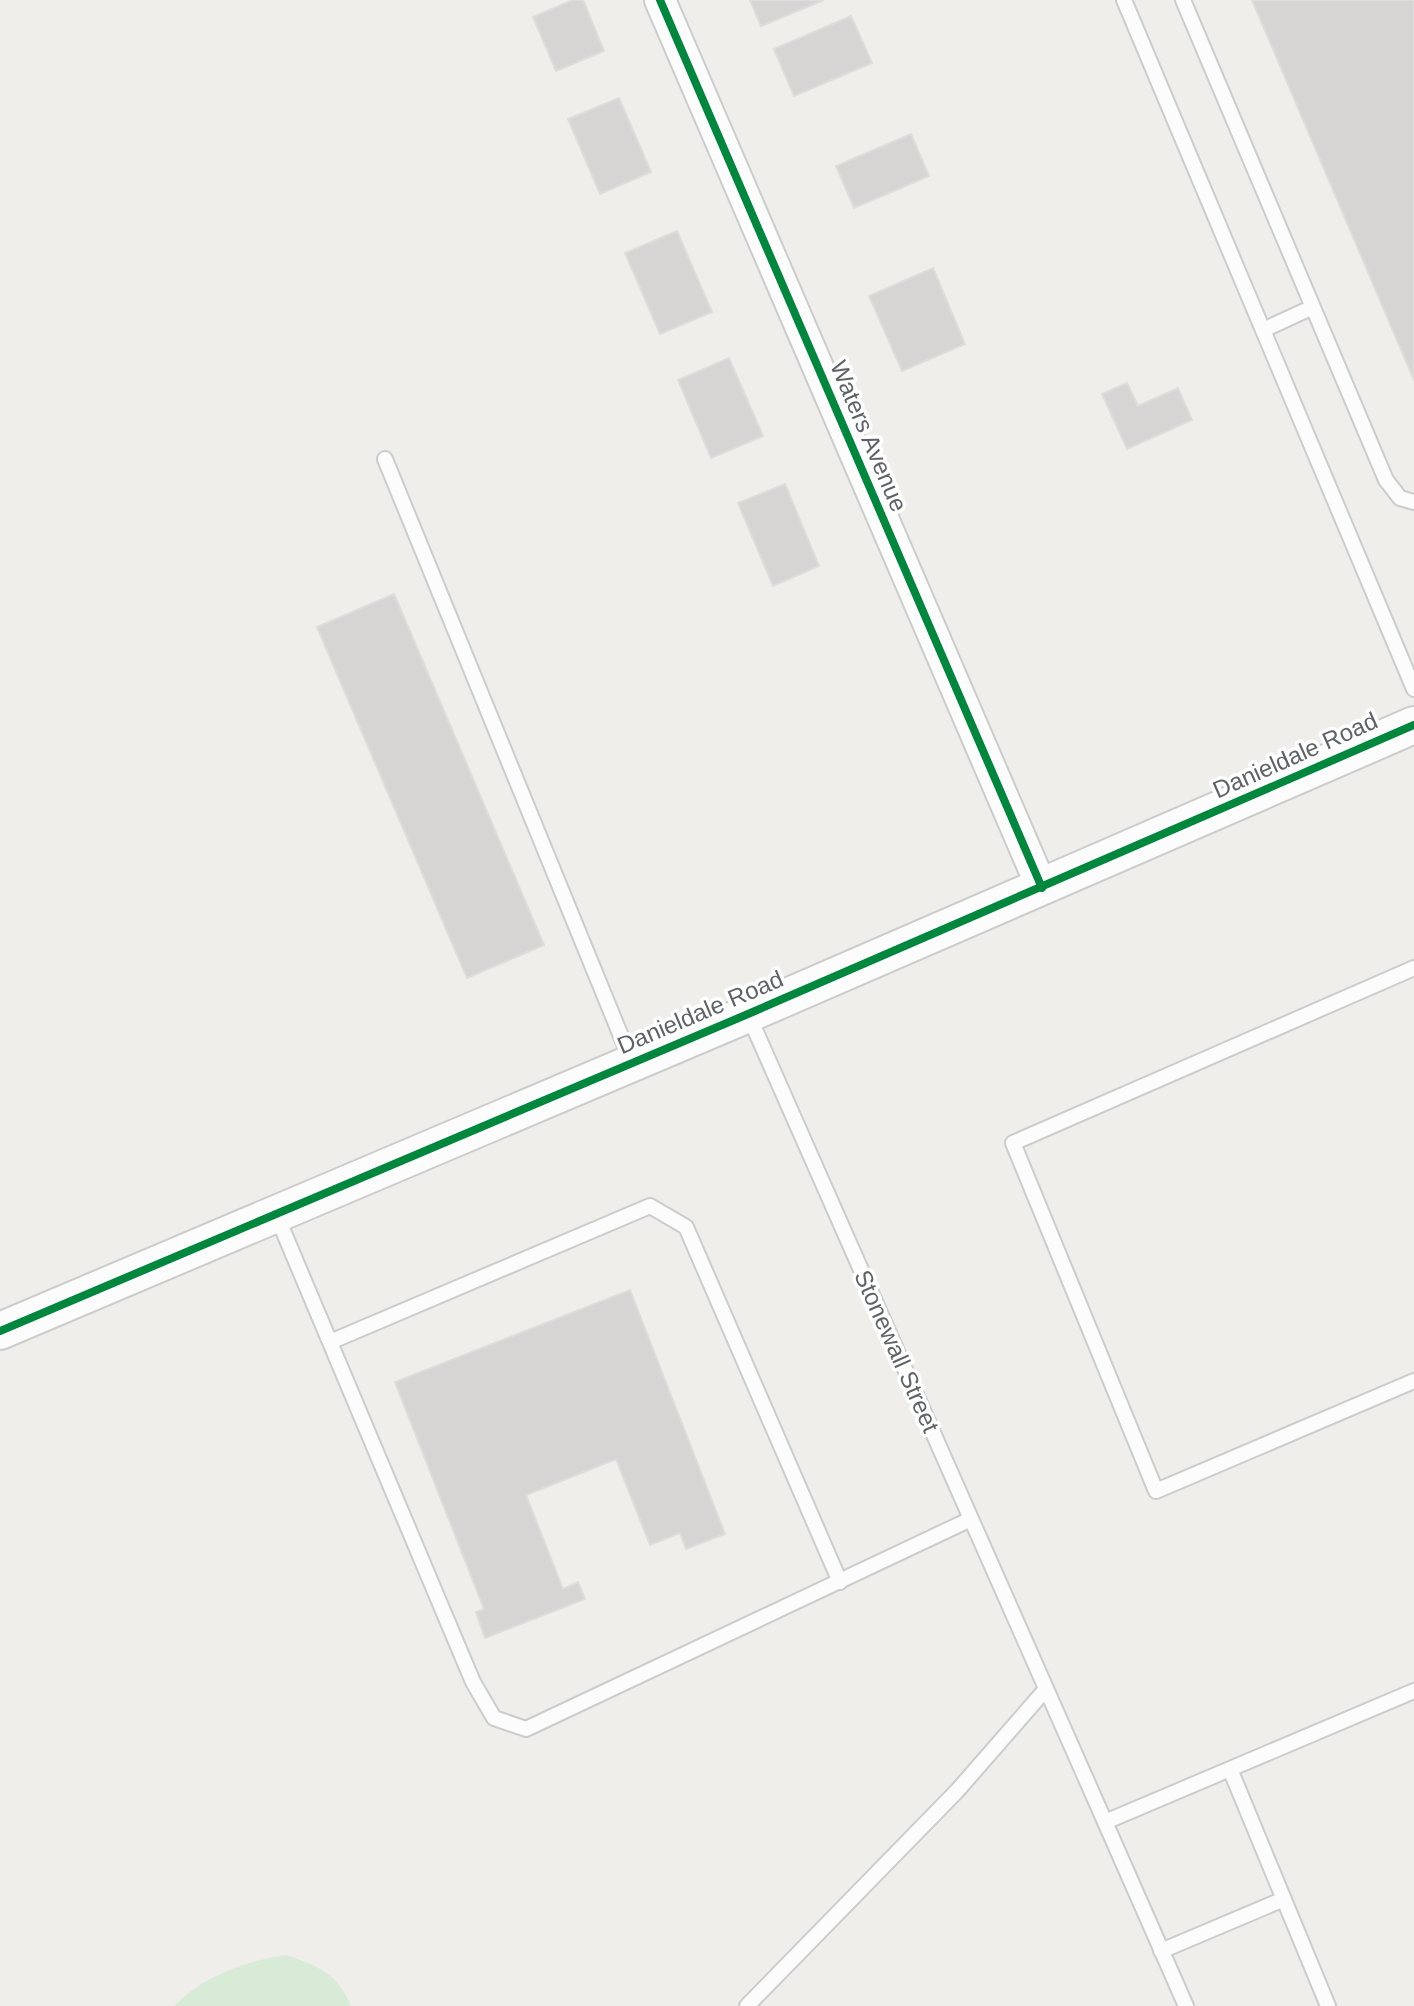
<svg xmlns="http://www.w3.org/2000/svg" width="1414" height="2006" font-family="Helvetica,sans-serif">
<rect width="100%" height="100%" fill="#efeeea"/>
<path fill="#d8ebd6" d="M286,1955C318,1966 337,1973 351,2006H174C203,1976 246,1961 286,1955Z"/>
<path fill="#d6d5d3" stroke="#deddd9" stroke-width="2" d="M573,0H583L604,51L556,71L533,17Z
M750,0H824L761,26Z
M1252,0H1414V380Z
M851,16L872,63L794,96L774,49Z
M619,98L651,172L600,194L568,119Z
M911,134L929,176L854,208L836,166Z
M677,231L712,312L660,334L625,253Z
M933,268L965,344L902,371L869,296Z
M729,358L763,436L711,458L678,380Z
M1127,383L1138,406L1178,388L1192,420L1127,449L1102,394Z
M785,484L819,566L773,586L738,503Z
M394,594L544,945L467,978L317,627Z
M630,1290L725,1534L686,1549L680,1533L650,1545L616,1459L526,1495L563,1589L578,1582L585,1599L485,1638L476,1612L484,1609L395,1382Z"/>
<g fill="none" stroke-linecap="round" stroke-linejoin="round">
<g stroke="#cbcccc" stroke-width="18">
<path id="service" d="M1124,0L1414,689
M1183,0L1386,480L1400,498L1414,502
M1263,330L1313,307
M385,459L632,1063
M1414,968L1013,1143L1156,1491L1414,1381
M748,1014L1105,1822L1414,1691
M276,1214L473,1682L494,1718L526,1729L971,1519
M330,1342L650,1206L686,1227L840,1582
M1230,1769L1328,2006
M1105,1822L1186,2006
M1161,1951L1284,1899
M747,2006L957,1791L1046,1689"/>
</g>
<g stroke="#cbcccc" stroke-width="34">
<path id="minor" d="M660,0L1042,888"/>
</g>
<g stroke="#cbcccc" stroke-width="40">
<path id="tertiary" d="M0,1331L748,1014L1414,725"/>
</g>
<use href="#service" stroke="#fdfcfc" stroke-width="14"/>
<use href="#minor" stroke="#fdfcfc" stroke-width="30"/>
<use href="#tertiary" stroke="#fdfcfc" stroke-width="36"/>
<g stroke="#fff" stroke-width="13">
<path id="cycleway" d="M660,0L1042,888
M0,1331L748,1014L1414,725"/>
</g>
<use href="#cycleway" stroke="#00873e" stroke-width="8"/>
</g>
<g text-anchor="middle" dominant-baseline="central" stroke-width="7" stroke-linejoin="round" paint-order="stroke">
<g font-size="24" fill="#5f6368" stroke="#fff">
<text transform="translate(869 436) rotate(67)">Waters Avenue</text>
<text transform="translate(1295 755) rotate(-24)">Danieldale Road</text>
<text transform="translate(700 1012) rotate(-23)">Danieldale Road</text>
<text transform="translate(897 1351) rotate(66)">Stonewall Street</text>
</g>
</g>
</svg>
